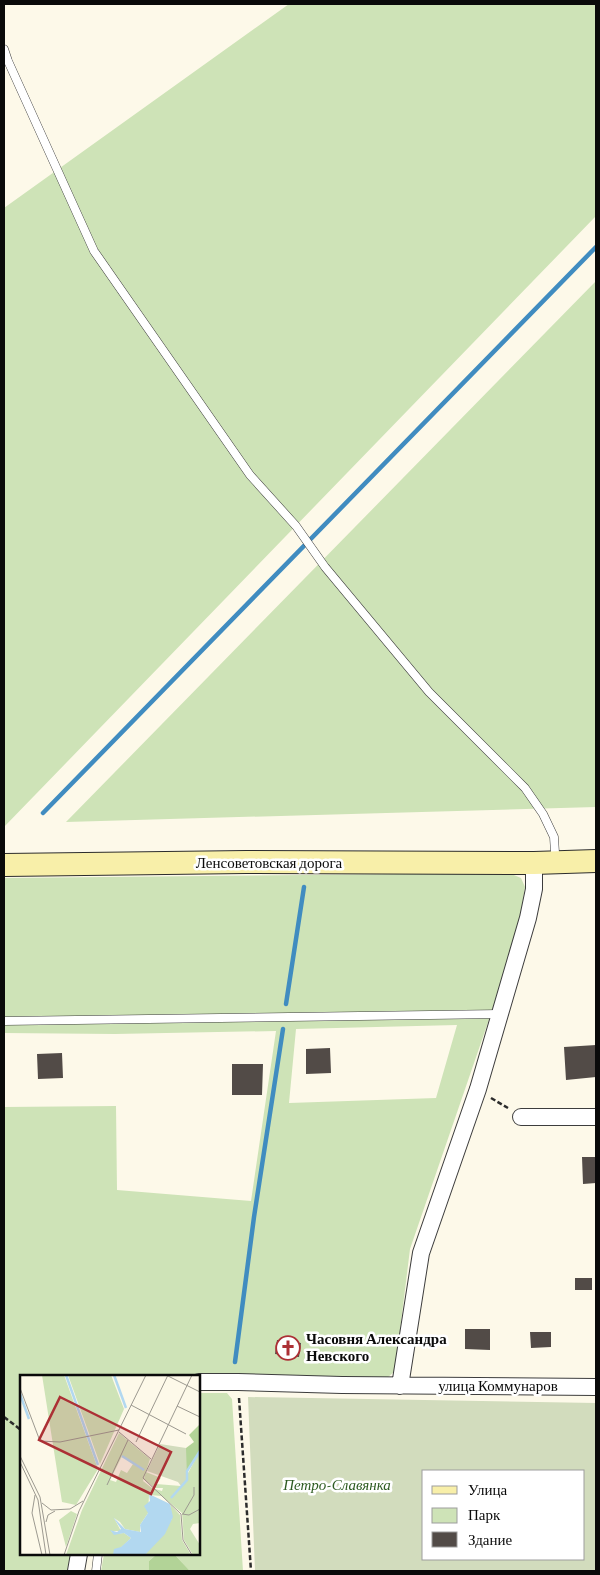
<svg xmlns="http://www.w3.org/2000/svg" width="600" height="1575" font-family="'Crimson Pro',serif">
<rect width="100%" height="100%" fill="#fdf9e9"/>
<path fill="#cee3b7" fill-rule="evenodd" d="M289,4H596V216L4,827V208Z
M596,281V807L66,822Z
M509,873L521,878L525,887L519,924L495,1002L410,1249L395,1371L387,1378L378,1380L175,1374L171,1376H21V1554H72L69,1571H4V1107L116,1106L117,1190L251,1201L276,1031L115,1034L4,1033V878ZM457,1025L436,1098L289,1103L296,1029Z
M199,1393H227L232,1399L243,1571H190L174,1554H199Z
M104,1554H157L149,1561V1571H101Z"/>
<path fill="#b2d397" d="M157,1554H174L190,1571H149V1561Z"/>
<path fill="#d2dcbd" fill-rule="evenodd" d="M248,1397L596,1403V1571H255ZM424,1471H584V1559H424Z"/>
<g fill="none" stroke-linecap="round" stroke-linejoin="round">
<path stroke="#408cc0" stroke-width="4.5" d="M43,813L596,247
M286,1004L304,887
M235,1362L254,1217L283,1029"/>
</g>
<path fill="#524b47" d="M596,1045V1077L566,1080L564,1047Z
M330,1048L331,1073L306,1074V1049Z
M62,1053L63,1078L38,1079L37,1054Z
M232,1064H263L262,1095H232Z
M582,1157H596V1183L583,1184Z
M575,1278H592V1290H575Z
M465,1329H490V1350L465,1349Z
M530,1332H551V1347L531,1348Z
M277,1340L301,1343L299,1357L275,1354Z"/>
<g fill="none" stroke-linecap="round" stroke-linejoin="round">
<g stroke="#3d3d3d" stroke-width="9">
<path id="lane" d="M4,49L8,61L94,251L250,475L296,526L325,567L429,692L525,788L543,814L554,837L555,853
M4,1021L500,1014
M96,1571L98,1554"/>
</g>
<g stroke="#3d3d3d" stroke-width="18">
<path id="street" d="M521,1117H596
M199,1382H238L342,1385L596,1387
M400,1386L421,1253L478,1089L528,918L534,889V863
M76,1571L79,1554"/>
</g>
<g stroke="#2c2c2c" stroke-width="24">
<path id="secondary" d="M4,865L246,862L534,863L596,861"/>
</g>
<path stroke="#2c2c2c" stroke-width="2.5" stroke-dasharray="5 2.5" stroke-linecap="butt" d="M491,1098L508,1108
M239,1398L251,1571
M4,1417L21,1430"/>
<use href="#lane" stroke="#fff" stroke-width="8"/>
<use href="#street" stroke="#fff" stroke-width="16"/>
<use href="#secondary" stroke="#f8efa9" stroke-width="22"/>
</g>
<defs>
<g id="church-ring" transform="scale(1.25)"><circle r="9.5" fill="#fff" stroke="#ac3035" stroke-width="1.5"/><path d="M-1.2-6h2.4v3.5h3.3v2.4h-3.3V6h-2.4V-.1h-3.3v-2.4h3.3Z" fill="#ac3035"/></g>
</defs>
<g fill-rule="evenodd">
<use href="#church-ring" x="288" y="1348"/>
</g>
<g text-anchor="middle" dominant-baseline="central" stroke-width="5" stroke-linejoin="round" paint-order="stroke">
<g font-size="15" fill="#0a0a0a" stroke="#fff">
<text x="269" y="863">Ленсоветовская дорога</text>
<text x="498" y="1386">улица Коммунаров</text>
</g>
<g font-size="15" font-weight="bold" fill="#0a0a0a" stroke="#fff" text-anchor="start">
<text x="306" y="1339">Часовня Александра<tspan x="306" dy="17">Невского</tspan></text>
</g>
<g font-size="15" font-style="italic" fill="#2d5b21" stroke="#fff">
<text x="337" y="1485">Петро-Славянка</text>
</g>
</g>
<g transform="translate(20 1375)">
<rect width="180" height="180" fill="#fdf9e9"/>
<path d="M22,0H44L78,94L56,130L42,127ZM48,0H91L104,34L80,89ZM99,58L130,84L123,106L142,121L129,120L128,138L120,150V157L105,154L100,147L94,143L101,156H91L94,159L104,158L111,163L93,180H46L62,135ZM102,81L113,89L107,98L101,95L96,107L90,105ZM180,76V148L173,149L170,154L180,170V180H173L164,165L162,138L132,113L142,116L143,113H135L124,104L126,97L141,103L136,109L161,111ZM150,129L160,140L162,165L171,180H125L152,144ZM51,136L57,139L46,172L39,145Z" fill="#cee3b7" fill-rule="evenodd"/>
<path d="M180,49V76L166,97V73L174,67L169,60Z" fill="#b2d397"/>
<path d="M140,69L166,73L167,102L161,111L158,107L127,96Z" fill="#d2dcbd"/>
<path d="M129,119L150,129L153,142L145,159L125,180H93L94,174L101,172L111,163L104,158L94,160L90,155L97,157L101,154L93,142L105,154L121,157L120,150L128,138L124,131L130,126Z" fill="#b2d8f0"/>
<path fill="none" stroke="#b2d8f0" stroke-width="2.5" d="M46,0L78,90M94,0L106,33M0,19L9,44M102,81L124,95M151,123L167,105V96L180,76"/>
<path fill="none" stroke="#9c9990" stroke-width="1" d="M146,0L180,17M0,13L20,66L40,67L99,55M111,30L166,59M157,31L180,42M99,57L131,84M116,67L148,0M0,81L20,122L30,180M0,87L18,125L26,180M87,110L108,65M15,120L12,138L22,180M22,128L31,135L50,134L63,126M162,139L169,140L180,134M163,139L174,120V112M26,147L28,140L35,136M44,180L59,136L126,0M172,180L163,165L161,139L123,103L172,0"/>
<path fill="#ac3035" fill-opacity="0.15" stroke="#ac3035" stroke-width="2.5" d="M40,22L151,77L131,119L19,65Z"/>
<rect width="180" height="180" fill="none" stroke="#0a0a0a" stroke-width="2.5"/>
</g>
<rect width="600" height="1575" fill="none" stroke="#0a0a0a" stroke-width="10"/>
<rect x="422" y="1470" width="162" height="90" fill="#ffffff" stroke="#9d9d9d"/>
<rect x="432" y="1486" width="25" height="8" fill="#f8efa9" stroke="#9d9d9d"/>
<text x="468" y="1495" font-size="15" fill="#0a0a0a">Улица</text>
<rect x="432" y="1508" width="25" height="15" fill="#cee3b7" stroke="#9d9d9d"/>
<text x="468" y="1520" font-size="15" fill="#0a0a0a">Парк</text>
<rect x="432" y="1532" width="25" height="15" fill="#524b47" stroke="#9d9d9d"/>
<text x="468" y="1545" font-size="15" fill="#0a0a0a">Здание</text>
</svg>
